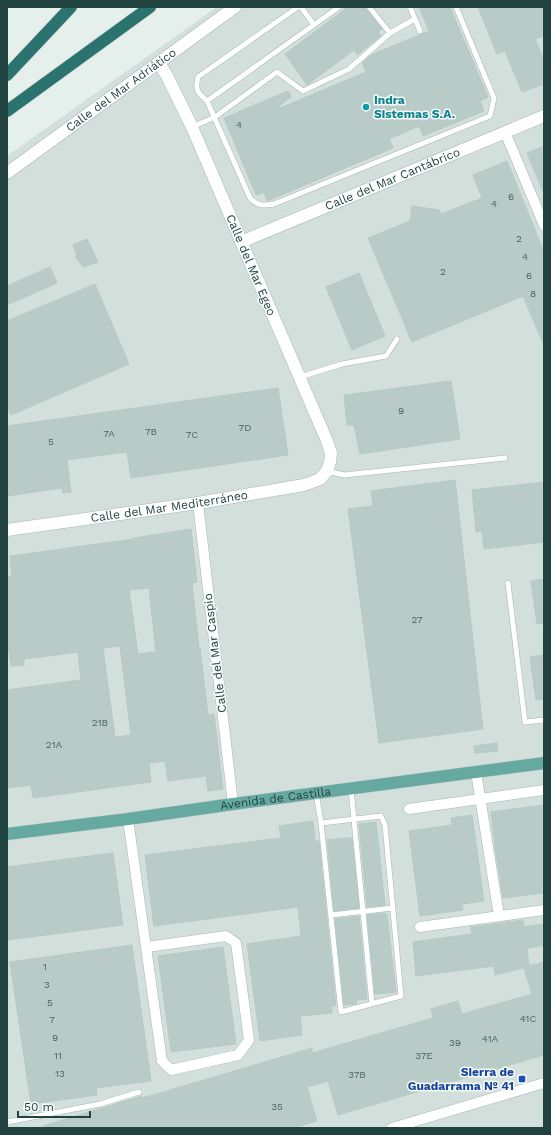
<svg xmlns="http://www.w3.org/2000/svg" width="551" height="1135" font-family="'Work Sans',sans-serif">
<rect width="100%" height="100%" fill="#e5efec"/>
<path fill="#d2dfdb" d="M217,7H544V1128H7V156Z"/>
<path fill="#b9cbc6" stroke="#b6cac4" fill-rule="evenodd" d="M348,7H365L382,29L378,32L381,36L357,55L354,50L307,85L285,54Z
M419,7H450L488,97L480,101L484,111L423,136L419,126L389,139L393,148L267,201L264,192L256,195L224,118L288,91L291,97L279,106L280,108L366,72L362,63L371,55L429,31Z
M478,7H544V36L535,39L544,61V84L522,92L505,51L497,54Z
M544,146V194L527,153Z
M507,161L544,252V345L523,296L412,342L368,238L410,221L412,206L439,210L441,214L482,198L473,175Z
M87,239L98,262L83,267L75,256L77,255L73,245Z
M50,267L57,283L7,305V286Z
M359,273L385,336L352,350L326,287Z
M95,284L129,364L11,415L7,406V321Z
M451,381L460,439L360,454L354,425H347L344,395Z
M278,388L288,455L131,478L127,452L67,460L71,492L63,493L62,488L7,496V426Z
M455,480L483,729L379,743L348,509L373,506L371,491Z
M544,482V542L484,549L482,531L476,532L472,490Z
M191,529L197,582L192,583L199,648H200L208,715L214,714L223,789L208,791L206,776L168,781L165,761L149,763L151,782L33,798L31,785L7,788V690L81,680L78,652L24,659V665L11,666L7,638V577L12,576L10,556L134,539V538ZM149,588L156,652L138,654L129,590ZM120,646L131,735L115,737L103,648Z
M544,579V623L537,624L531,581Z
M544,655V699L536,700L530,657Z
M497,743L498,751L475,753L474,746Z
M544,805V893L503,898L495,847L491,812Z
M472,815L484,901L462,904L463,910L420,916L409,831L452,825L451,818Z
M313,821L315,841H319L336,1006H332V1013L300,1016L302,1035L260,1041L247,944L301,936L298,907L154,926L145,855L281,838L279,826Z
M376,822L385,905L367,907L359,824Z
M345,838H352L359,908L334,911L327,840Z
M113,853L123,925L7,940V867Z
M385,913L386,915L387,914L396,992L375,994L367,915Z
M359,916L367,999L356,1000L357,1004L344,1005L335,919Z
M523,920L524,927L544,924V945L527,948L529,966L544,962V1055L338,1115L328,1081L307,1087L317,1121L293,1128H44L43,1126L142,1096V1098L153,1095L312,1048V1053L433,1018L431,1009L458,1001L462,1014L532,994L524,968L495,975L494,966L416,976L413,942L472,934L471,927Z
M132,945L151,1081L96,1088L97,1095L31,1104L10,962Z
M223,947L236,1044L171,1052L158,956Z"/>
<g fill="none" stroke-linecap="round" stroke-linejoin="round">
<g stroke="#a6b8b5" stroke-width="6">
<path id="service" d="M301,7L314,25
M339,7L207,101L250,198C258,206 263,206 274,204L490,116L494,98L456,7
M410,7L420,31
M390,33L415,19
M207,101C197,92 195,90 198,77L298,7
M192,127L215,117L277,72L303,91L349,69L390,33L369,7
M300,377L342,364L386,356L397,339
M327,471L344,475L505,458
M508,583L525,722L544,720
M351,789L372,1004
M316,793L321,823L341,1012L401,996L385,825L381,816L321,823
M331,915L393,908
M7,1122L100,1104L139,1092"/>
</g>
<g stroke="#a6b8b5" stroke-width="11">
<path id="minor" d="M505,132L544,225
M198,503L233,804
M476,772L499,916
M409,809L544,790
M128,819L162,1061L171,1070L238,1055L249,1040L236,943L226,936L147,947
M420,927L544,910
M392,1128L544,1083"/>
</g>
<g stroke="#a6b8b5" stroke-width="13">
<g id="tertiary">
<path id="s1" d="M7,173L235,7"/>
<path id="s2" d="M241,242L544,116"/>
<path id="s3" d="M7,530L198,503L304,485L320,479L327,471L330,462L331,453L327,441L192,127L167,76L159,63"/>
</g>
</g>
<g stroke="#c1cac9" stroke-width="13">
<g id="primary">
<path id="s4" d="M7,834L128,819L233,804L544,763"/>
</g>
</g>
<g stroke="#c1cac9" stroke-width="13">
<path id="motorway" d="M7,75L71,7
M7,111L150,7"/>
</g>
<use href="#service" stroke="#fff" stroke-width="5"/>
<use href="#minor" stroke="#fff" stroke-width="10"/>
<use href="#tertiary" stroke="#fff" stroke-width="12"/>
<use href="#primary" stroke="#65a9a1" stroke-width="12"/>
<use href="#motorway" stroke="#2a736e" stroke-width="12"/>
</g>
<circle fill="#0f9aa8" stroke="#f6fbf9" stroke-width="1.5" cx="366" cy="107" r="4"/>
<rect fill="#1a4fb4" stroke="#f6fbf9" stroke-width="1.5" x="518" y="1075" width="8" height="8" rx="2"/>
<g text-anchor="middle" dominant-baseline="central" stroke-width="3" stroke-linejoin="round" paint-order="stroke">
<g font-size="10" fill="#476561">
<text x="239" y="124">4</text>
<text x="511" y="196">6</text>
<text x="494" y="203">4</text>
<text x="519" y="238">2</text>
<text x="525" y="256">4</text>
<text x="443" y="271">2</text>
<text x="529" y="275">6</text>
<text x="533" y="293">8</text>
<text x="401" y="410">9</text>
<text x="245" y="427">7D</text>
<text x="151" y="431">7B</text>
<text x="109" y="433">7A</text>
<text x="192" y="434">7C</text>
<text x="51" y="441">5</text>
<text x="417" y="619">27</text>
<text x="100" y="722">21B</text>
<text x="54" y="744">21A</text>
<text x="45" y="966">1</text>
<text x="47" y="984">3</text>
<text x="50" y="1002">5</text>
<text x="528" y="1018">41C</text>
<text x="52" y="1019">7</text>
<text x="55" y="1037">9</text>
<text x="490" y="1038">41A</text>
<text x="455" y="1042">39</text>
<text x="58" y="1055">11</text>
<text x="424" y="1055">37E</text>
<text x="60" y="1073">13</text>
<text x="357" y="1074">37B</text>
<text x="277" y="1106">35</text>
</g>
<g font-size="12" fill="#21433f" stroke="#f6fbf9">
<text stroke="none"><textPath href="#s1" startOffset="141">Calle del Mar Adriático</textPath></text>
<text stroke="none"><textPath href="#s2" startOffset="164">Calle del Mar Cantábrico</textPath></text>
<text transform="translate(251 265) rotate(67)">Calle del Mar Egeo</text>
<text stroke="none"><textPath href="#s3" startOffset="164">Calle del Mar Mediterráneo</textPath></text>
<text transform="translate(215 653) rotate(-97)">Calle del Mar Caspio</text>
<text stroke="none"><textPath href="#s4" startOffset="271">Avenida de Castilla</textPath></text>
</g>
<g font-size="12" font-weight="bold" fill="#0d838f" stroke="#f6fbf9" text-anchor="start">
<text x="374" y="100">Indra<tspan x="374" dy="14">Sistemas S.A.</tspan></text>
</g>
<g font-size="12" font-weight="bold" fill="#164399" stroke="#f6fbf9" text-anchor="end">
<text x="514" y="1072">Sierra de<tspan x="514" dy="14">Guadarrama Nº 41</tspan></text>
</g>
</g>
<rect width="551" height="1135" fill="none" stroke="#21433f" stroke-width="16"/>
<path d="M18 1111v6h72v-6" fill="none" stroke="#21433f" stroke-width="2"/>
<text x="24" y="1111" font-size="12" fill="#21433f" stroke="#f6fbf9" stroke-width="3" paint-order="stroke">50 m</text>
</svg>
